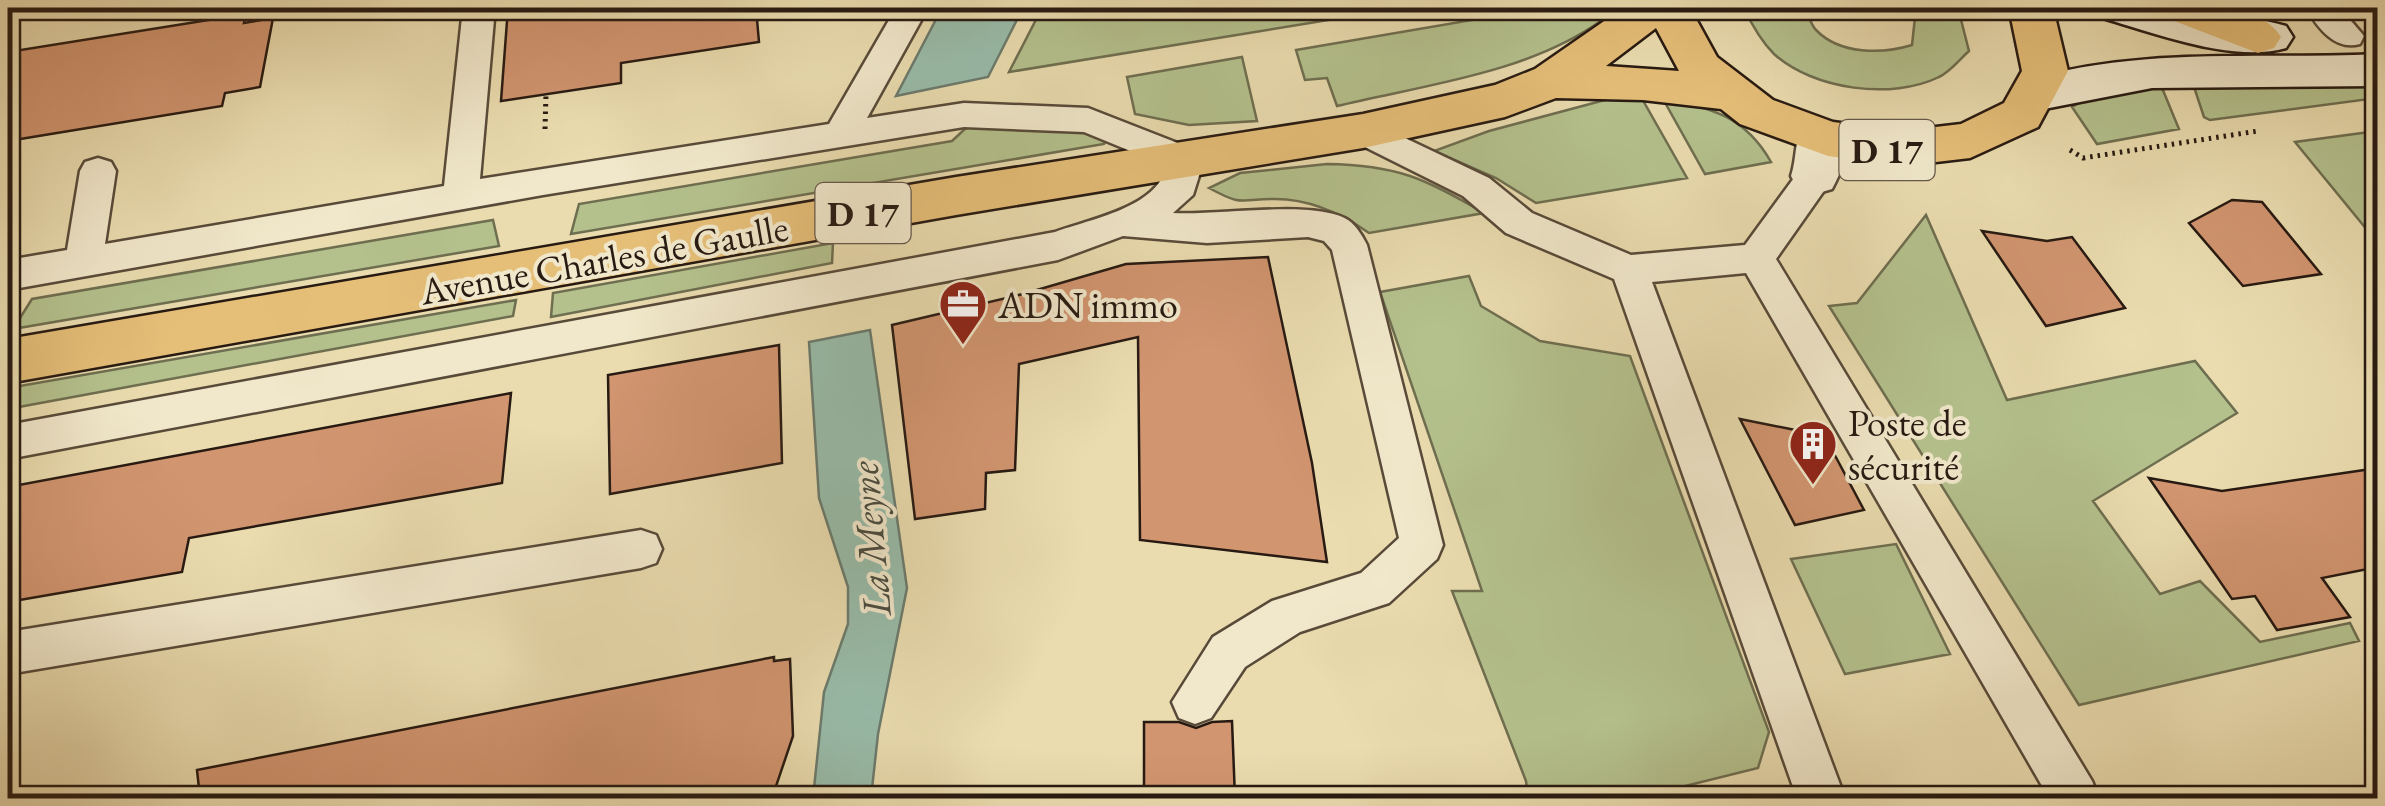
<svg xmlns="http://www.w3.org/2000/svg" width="2385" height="806" font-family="'EB Garamond',serif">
<rect width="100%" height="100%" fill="#eadcaf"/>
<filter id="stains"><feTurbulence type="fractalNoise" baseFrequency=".002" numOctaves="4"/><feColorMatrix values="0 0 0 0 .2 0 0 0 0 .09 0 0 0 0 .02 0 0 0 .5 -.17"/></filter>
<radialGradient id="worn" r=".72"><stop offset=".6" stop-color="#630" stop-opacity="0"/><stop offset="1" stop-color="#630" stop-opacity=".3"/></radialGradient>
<path fill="#b4c18d" stroke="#6e6e50" stroke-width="2.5" d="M1042,8H1402L1009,72Z
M1542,8L1602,20C1529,73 1424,85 1337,106L1327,78L1305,80L1296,50Z
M1744,8H1805C1808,14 1811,25 1816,30C1840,55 1883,54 1912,45L1916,8H1958L1969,51C1960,59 1950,72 1939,77C1892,100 1814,90 1774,54C1762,42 1751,23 1744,8Z
M1242,57L1257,121L1189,125L1135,114L1127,77Z
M2160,83L2179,129L2097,144L2072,107L2092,95Z
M2377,83V98L2210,120L2204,117L2193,84Z
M1616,97H1641L1687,178L1536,203L1496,178L1434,151L1489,131Z
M1663,99C1712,108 1745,116 1771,162L1705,174Z
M1009,124L1066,126L1107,135L1104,144L571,234L579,204L952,141L967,127Z
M2377,131H2378L2377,242L2295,142Z
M1327,164C1396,165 1425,178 1484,213L1369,233C1342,214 1310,199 1275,199C1239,199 1244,207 1209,188L1240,173Z
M1926,215L2007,400L2195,361L2237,413L2093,501L2160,594L2200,581L2260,642L2350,623L2359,641L2079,705L1829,306L1857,303Z
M493,220L499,246L13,329L32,299Z
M833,243L832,263L551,317L553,293Z
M1469,276L1481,306L1540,341L1630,356L1769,732L1758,768L1637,798H1528L1526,781L1452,591H1482L1380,292Z
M516,300L513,316L8,409V388Z
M1896,544L1950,654L1845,674L1791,559Z"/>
<path fill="#98bcaa" stroke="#6b7b6d" stroke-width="2.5" d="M942,8H1023L988,77L896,96Z
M870,330L907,588L878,734L871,798H813L824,692L848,624V587L819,498L809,342Z"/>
<path fill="#d19570" stroke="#271a12" stroke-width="2.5" d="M508,8H756L759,42L621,63V83L501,101Z
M246,14L244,23L273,18L260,87L225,93L222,106L8,141V52Z
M2232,200L2262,202L2321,274L2243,286L2189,223Z
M1982,231L2047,241L2072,237L2125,308L2046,326Z
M1268,257L1312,463L1327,562L1140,540L1138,337L1019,364L1015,470L986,473L985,509L915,519L892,325L1023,294L1126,264Z
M779,345L782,463L610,494L608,375Z
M511,393L502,483L189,538L182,572L8,602V487Z
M1740,419L1815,434L1831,448L1864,510L1795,525Z
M2378,468V567L2322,578L2350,617L2277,630L2255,596L2232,599L2149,478L2222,491Z
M774,657V661L790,659L793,736L772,798H200L197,770Z
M1232,721L1235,798H1144V722H1179L1196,728L1212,722Z"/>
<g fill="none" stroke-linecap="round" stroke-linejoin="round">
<g stroke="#584a39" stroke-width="5">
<path id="service" d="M463,8H495L480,179L829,124L896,8H928L867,118L964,103L1088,108L1198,151L1204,160L1193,195L1173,213C1217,216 1314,199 1348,220C1356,225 1363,237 1367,245L1443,545L1437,559L1389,603L1300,632L1245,667L1211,718L1195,724L1179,718L1172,702L1213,637L1272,601L1361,573L1399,538L1332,250L1324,241L1308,237L1207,243L1123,236L1058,260L8,459V425L1055,232C1090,219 1157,208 1167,166L1084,132L964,127L543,195L8,290V260L67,250L80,171L85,162L98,158L111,162L116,171L105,244L444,186Z
M2306,8H2340L2364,36L2360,44C2335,51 2318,28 2306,8Z
M1363,118L1489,178L1532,213L1631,255L1745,245L1802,167L1815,163L1828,167L1833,176L1828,185L1776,259L2092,781L2099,798H2049L1746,273L1652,282L1845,798H1797L1614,279L1506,233L1463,196L1351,140L1346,131L1351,122Z
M641,530L656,535L662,549L656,563L641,568L8,674V632Z"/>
</g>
<g stroke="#584a39" stroke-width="5">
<path id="minor" d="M1820,121L1837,126C1850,148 1844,167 1832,189L1815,194L1798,189L1791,176C1797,158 1794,142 1803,126Z"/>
</g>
<g stroke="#271a12" stroke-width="5">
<path id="secondary" d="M2100,8C2151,5 2236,12 2286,26L2293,37L2286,48C2234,63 2157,34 2106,19Z
M2378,54V86L2152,88L2039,110L2023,105L2016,93L2023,81C2143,46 2255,60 2378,54Z"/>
</g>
<g stroke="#271a12" stroke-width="5">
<path id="primary" d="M1623,8H1690L1717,57L1773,100L1833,122L1902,131L1961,124L2004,103L2022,71L2009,8H2053L2068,71L2038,127L1970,158L1902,166L1828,156L1740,124L1721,109L1643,100L1556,98L1505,117L1363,148L956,215L8,383V339L956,177L1363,114L1495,85L1535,69ZM1656,28L1679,71L1606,66Z"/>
</g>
<g stroke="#271a12" stroke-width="5">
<path id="motorway" d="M2163,8C2198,6 2260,2 2281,37L2274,48L2258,53L2169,19Z"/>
</g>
<path stroke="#271a12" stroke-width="5" stroke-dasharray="2.5 5" stroke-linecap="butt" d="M8,13L19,8
M545,129L546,94
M2070,150L2083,158L2258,131"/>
<use href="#service" fill="#f1e8cb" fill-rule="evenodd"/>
<use href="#minor" fill="#f1e8cb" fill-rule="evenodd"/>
<use href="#secondary" fill="#f1e8cb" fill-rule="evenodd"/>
<use href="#primary" fill="#e5be78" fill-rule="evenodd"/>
<use href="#motorway" fill="#e5be78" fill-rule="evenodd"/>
</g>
<defs>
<g id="office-pin" transform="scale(2.5)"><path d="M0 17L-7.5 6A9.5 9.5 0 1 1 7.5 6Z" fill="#8f2418" stroke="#f1e8cb"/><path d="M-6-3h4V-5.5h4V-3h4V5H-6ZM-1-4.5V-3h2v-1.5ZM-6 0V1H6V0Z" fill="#fff"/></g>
<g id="building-pin" transform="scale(2.5)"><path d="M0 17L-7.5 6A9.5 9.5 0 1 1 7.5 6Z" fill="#8f2418" stroke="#f1e8cb"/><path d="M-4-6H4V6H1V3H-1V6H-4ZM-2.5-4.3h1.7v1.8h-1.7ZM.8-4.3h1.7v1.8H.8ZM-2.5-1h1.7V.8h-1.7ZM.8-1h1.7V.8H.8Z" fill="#fff"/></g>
</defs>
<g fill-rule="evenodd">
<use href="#office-pin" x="963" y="304"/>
<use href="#building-pin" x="1813" y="444"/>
</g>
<g text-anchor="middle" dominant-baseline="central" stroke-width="8" stroke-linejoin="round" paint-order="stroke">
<g fill="#f1e8cb" stroke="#64584a" stroke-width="2.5">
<rect x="1839.5" y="120" width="95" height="60" rx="8"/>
<rect x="815.5" y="183" width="95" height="60" rx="8"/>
</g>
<g font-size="35" font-weight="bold" fill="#271a12">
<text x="1887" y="150">D 17</text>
<text x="863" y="213">D 17</text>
</g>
<g font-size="38" fill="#271a12" stroke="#f1e8cb">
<text transform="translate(604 259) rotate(-10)">Avenue Charles de Gaulle</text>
</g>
<g font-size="38" fill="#271a12" stroke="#f1e8cb" text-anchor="start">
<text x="998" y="304">ADN immo</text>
<text x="1848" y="422">Poste de<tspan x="1848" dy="44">sécurité</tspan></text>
</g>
<g font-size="40" font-style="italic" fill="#494b40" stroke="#f1e8cb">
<text transform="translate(870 539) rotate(-95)">La Meyne</text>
</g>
</g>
<rect width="2385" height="806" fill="none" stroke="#eadcaf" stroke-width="40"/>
<rect x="10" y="10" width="2365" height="786" fill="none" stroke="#271a12" stroke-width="5"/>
<rect x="20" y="20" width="2345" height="766" fill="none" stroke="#271a12" stroke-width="2.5"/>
<rect width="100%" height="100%" filter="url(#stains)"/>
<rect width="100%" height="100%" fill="url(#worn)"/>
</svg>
